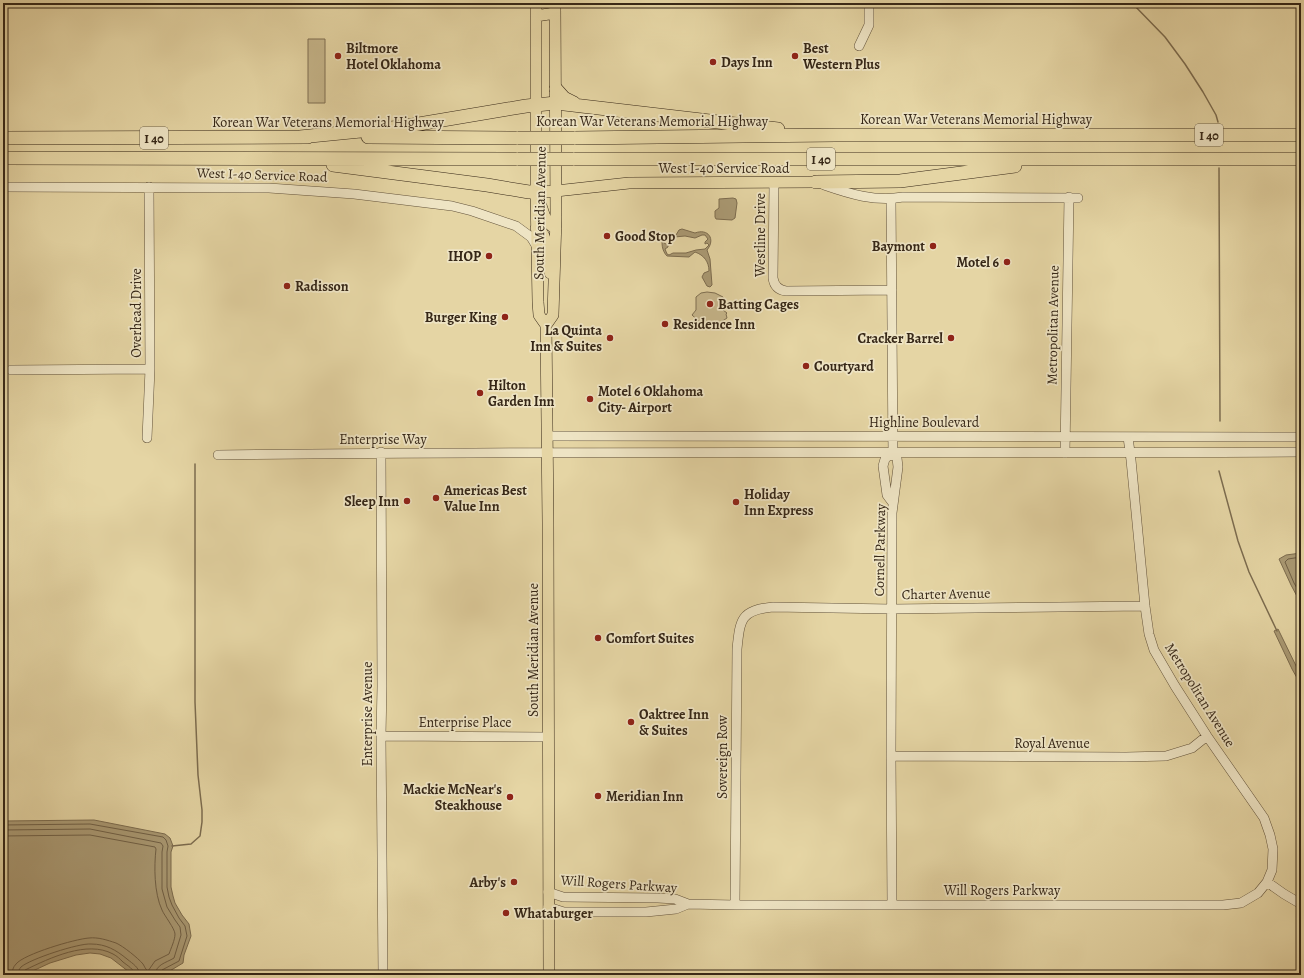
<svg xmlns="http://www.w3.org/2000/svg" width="1304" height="978" font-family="Alegreya,serif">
<rect width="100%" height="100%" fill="#e5d5a4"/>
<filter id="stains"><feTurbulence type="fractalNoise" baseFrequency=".005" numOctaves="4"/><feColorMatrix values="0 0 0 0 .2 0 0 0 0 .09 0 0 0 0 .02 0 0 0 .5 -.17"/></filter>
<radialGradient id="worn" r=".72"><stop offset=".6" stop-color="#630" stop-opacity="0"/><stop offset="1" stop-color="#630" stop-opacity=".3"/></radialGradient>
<path fill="#c7b78c" stroke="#7e6f52" d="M308,39H325V103H308Z
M707,292L715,293L723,297V310L727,313L726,314L727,318L718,324H702L692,315L696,310V297L701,293Z
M74,972L91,975H25L49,973Z"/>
<path fill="#aa9a74" stroke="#7c6c4f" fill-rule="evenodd" d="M733,198L736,199L737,203L735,218L732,220L716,219L715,217V211L719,208V199Z
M682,229L695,233C708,228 716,239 707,250L710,259L712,285L710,287L707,286L702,277L704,273L709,271C709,262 704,255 695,252L689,257L667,256C662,251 661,243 663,236L665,235H676L679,230ZM702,235H705L708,239L705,242V244L707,243L709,245L705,249L696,250L686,253H673L669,255L667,254L665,249L668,247V245L664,243V238L685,236L695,238Z
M1301,553V614L1299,600L1291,585L1279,559L1286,555Z
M1278,629L1301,676V685L1292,669L1274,631Z
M94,820L165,834L170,838L173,846L171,852V887L173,896L175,903L182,915L189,924L191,936L184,955L183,963L168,972L158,975H133L111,958L100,954L90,953L76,955L50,963L24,975H3V821Z"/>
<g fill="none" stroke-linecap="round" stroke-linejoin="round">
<path stroke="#706046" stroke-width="1" d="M1301,557L1288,559L1285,562L1294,583L1301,595
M3,825L90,824L163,837L166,840L168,846L167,852V887L169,897L172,905L179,918L185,926L187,936L179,961L162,970L160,975
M3,830L90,829L161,843L163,846L162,852V889L167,907L175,920L180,927L181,935L174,958C166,963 156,964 155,975
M3,836L90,835L155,847L156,849C154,866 154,893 162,910C164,915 175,929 175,934C175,940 171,948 169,954L155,961L148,971C145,969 145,967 143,964C138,958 123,946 116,943C107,940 98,937 89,938C75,939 24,954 16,964C13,967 12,971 12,975
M18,975C18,972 19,969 21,967C30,959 79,943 91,944C106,944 116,950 127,959C133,964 139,967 140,975
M23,975L25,970C50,958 87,940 113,954C117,956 120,959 123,962C128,966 134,969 135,975"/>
<path stroke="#7c6c4f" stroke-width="1.5" d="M1132,3L1165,37L1185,64L1203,92L1216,115L1218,122
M1219,168L1220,421
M1219,471L1238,541L1249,572L1277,631
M172,846L191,844L200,836L202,822V810L198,775L195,702V464"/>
<g stroke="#62523a" stroke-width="10">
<path id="minor" d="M859,46L869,25V3
M774,183L773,278C774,285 778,290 786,291L892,290
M824,185C850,194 875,202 903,197L1078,198
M3,187L269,188L354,194L452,206L472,211L516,226L531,237L536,245
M891,199L893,455
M11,370L150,369
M547,436L1301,437
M147,438L150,369L149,187
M381,452L382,686L381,736L383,975
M1065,453L1069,197
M218,455C579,450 940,454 1301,452
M893,455L888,456L885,459L883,466L887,495L893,503
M381,736L548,737
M891,756L1126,757L1166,756L1192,748L1207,736
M1267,882L1284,894L1301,904
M548,892L563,897L658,898L675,899L688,904L735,905H1223L1241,903L1258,893L1267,882L1272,870L1273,849L1270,835L1264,818L1207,736L1175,686L1154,650L1149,634L1145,606L1131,460L1128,437
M892,904L891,756L892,513L898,467L897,458L893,455
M735,905L737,649C740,619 741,610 773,607L892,609L1145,606
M548,907L564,912H646L676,909L688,904"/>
</g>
<g stroke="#362717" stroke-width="12">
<path id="major" d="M536,3V192L538,302L539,315L546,325L548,522L549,975
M536,16L555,13
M536,192L556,191L629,183L816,182
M537,198C542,205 542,210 545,217C546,223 552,226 556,229
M536,228C547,233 545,243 546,253C547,260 548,267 550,273
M546,325L553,315L556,218L555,3"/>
</g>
<g stroke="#362717" stroke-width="14">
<path id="highway" d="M556,89L564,98L574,103
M300,137L401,127L526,106L556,103L778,129
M368,137L518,138
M3,138L308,137
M574,138L836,135H1301
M3,158L518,159
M573,159H1301
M333,165L487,185L529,192H536
M816,182L900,181L1015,166"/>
</g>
<use href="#minor" stroke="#eee4c4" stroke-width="9"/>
<use href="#major" stroke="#e5d5a4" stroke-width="11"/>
<use href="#highway" stroke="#e5d5a4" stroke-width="13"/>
<g stroke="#362717" stroke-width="14" stroke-linecap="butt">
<path id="highway-bridge" d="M518,138H574
M518,159H573"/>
</g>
<use href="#highway-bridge" stroke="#e5d5a4" stroke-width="13"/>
</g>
<g fill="#8f2418" stroke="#eee4c4" stroke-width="1.5">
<circle cx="338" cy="56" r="4"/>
<circle cx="795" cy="56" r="4"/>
<circle cx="713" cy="62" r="4"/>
<circle cx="607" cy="236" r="4"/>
<circle cx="933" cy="246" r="4"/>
<circle cx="489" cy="256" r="4"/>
<circle cx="1007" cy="262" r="4"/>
<circle cx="287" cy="286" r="4"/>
<circle cx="710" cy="304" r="4"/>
<circle cx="505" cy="317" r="4"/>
<circle cx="665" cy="324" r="4"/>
<circle cx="610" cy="338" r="4"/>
<circle cx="951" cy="338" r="4"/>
<circle cx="806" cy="366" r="4"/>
<circle cx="480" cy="393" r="4"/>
<circle cx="590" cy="399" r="4"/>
<circle cx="436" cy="498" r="4"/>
<circle cx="407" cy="501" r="4"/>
<circle cx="736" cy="502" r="4"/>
<circle cx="598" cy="638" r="4"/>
<circle cx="631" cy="722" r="4"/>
<circle cx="598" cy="796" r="4"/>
<circle cx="510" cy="797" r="4"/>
<circle cx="514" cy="882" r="4"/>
<circle cx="506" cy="913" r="4"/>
</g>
<g text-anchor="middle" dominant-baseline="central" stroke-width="3.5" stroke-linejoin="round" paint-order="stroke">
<g fill="#eee4c4" stroke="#6d604b" stroke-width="1">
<rect x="1195" y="124" width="28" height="22" rx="3"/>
<rect x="140" y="127" width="28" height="22" rx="3"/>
<rect x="807" y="148" width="28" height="22" rx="3"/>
</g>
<g font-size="13" font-weight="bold" fill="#362717">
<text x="1209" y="135">I 40</text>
<text x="154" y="138">I 40</text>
<text x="821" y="159">I 40</text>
</g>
<g font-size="14" font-weight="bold" fill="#362717" stroke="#eee4c4" text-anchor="start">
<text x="346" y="48">Biltmore<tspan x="346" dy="16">Hotel Oklahoma</tspan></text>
<text x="803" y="48">Best<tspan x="803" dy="16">Western Plus</tspan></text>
<text x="721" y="62">Days Inn</text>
<text x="615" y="236">Good Stop</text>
<text x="925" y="246" text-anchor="end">Baymont</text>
<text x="481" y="256" text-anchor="end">IHOP</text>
<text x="999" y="262" text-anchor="end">Motel 6</text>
<text x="295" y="286">Radisson</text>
<text x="718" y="304">Batting Cages</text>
<text x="497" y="317" text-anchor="end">Burger King</text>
<text x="673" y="324">Residence Inn</text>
<text x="602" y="330" text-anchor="end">La Quinta<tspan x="602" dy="16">Inn &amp; Suites</tspan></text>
<text x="943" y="338" text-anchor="end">Cracker Barrel</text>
<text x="814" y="366">Courtyard</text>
<text x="488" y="385">Hilton<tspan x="488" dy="16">Garden Inn</tspan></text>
<text x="598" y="391">Motel 6 Oklahoma<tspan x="598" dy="16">City- Airport</tspan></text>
<text x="444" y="490">Americas Best<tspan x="444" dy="16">Value Inn</tspan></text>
<text x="744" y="494">Holiday<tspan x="744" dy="16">Inn Express</tspan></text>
<text x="399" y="501" text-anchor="end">Sleep Inn</text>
<text x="606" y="638">Comfort Suites</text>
<text x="639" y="714">Oaktree Inn<tspan x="639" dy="16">&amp; Suites</tspan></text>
<text x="502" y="789" text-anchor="end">Mackie McNear's<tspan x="502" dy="16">Steakhouse</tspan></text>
<text x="606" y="796">Meridian Inn</text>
<text x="506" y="882" text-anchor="end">Arby's</text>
<text x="514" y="913">Whataburger</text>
</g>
<g font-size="14" fill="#362717" stroke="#eee4c4">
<text x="976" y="119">Korean War Veterans Memorial Highway</text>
<text x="652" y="121">Korean War Veterans Memorial Highway</text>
<text x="328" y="122">Korean War Veterans Memorial Highway</text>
<text x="724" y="168">West I-40 Service Road</text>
<text transform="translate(262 175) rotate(2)">West I-40 Service Road</text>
<text transform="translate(540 213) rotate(-89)">South Meridian Avenue</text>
<text transform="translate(760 235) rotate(-90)">Westline Drive</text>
<text transform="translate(136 313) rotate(-90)">Overhead Drive</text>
<text transform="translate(1053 325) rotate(-89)">Metropolitan Avenue</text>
<text x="924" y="422">Highline Boulevard</text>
<text x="383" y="439">Enterprise Way</text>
<text transform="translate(880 550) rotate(-89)">Cornell Parkway</text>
<text transform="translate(946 594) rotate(-1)">Charter Avenue</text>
<text transform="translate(533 650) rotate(-90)">South Meridian Avenue</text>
<text transform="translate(1200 695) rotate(58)">Metropolitan Avenue</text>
<text transform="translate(367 714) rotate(-90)">Enterprise Avenue</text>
<text x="465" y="722">Enterprise Place</text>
<text x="1052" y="743">Royal Avenue</text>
<text transform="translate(722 757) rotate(-90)">Sovereign Row</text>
<text transform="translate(619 884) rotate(4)">Will Rogers Parkway</text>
<text x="1002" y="890">Will Rogers Parkway</text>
</g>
</g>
<rect width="1304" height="978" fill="none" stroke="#e5d5a4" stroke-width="16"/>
<rect x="4" y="4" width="1296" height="970" fill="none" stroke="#362717" stroke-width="2"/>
<rect x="8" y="8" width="1288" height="962" fill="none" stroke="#362717"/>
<rect width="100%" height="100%" filter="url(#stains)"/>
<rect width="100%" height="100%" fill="url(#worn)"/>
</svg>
